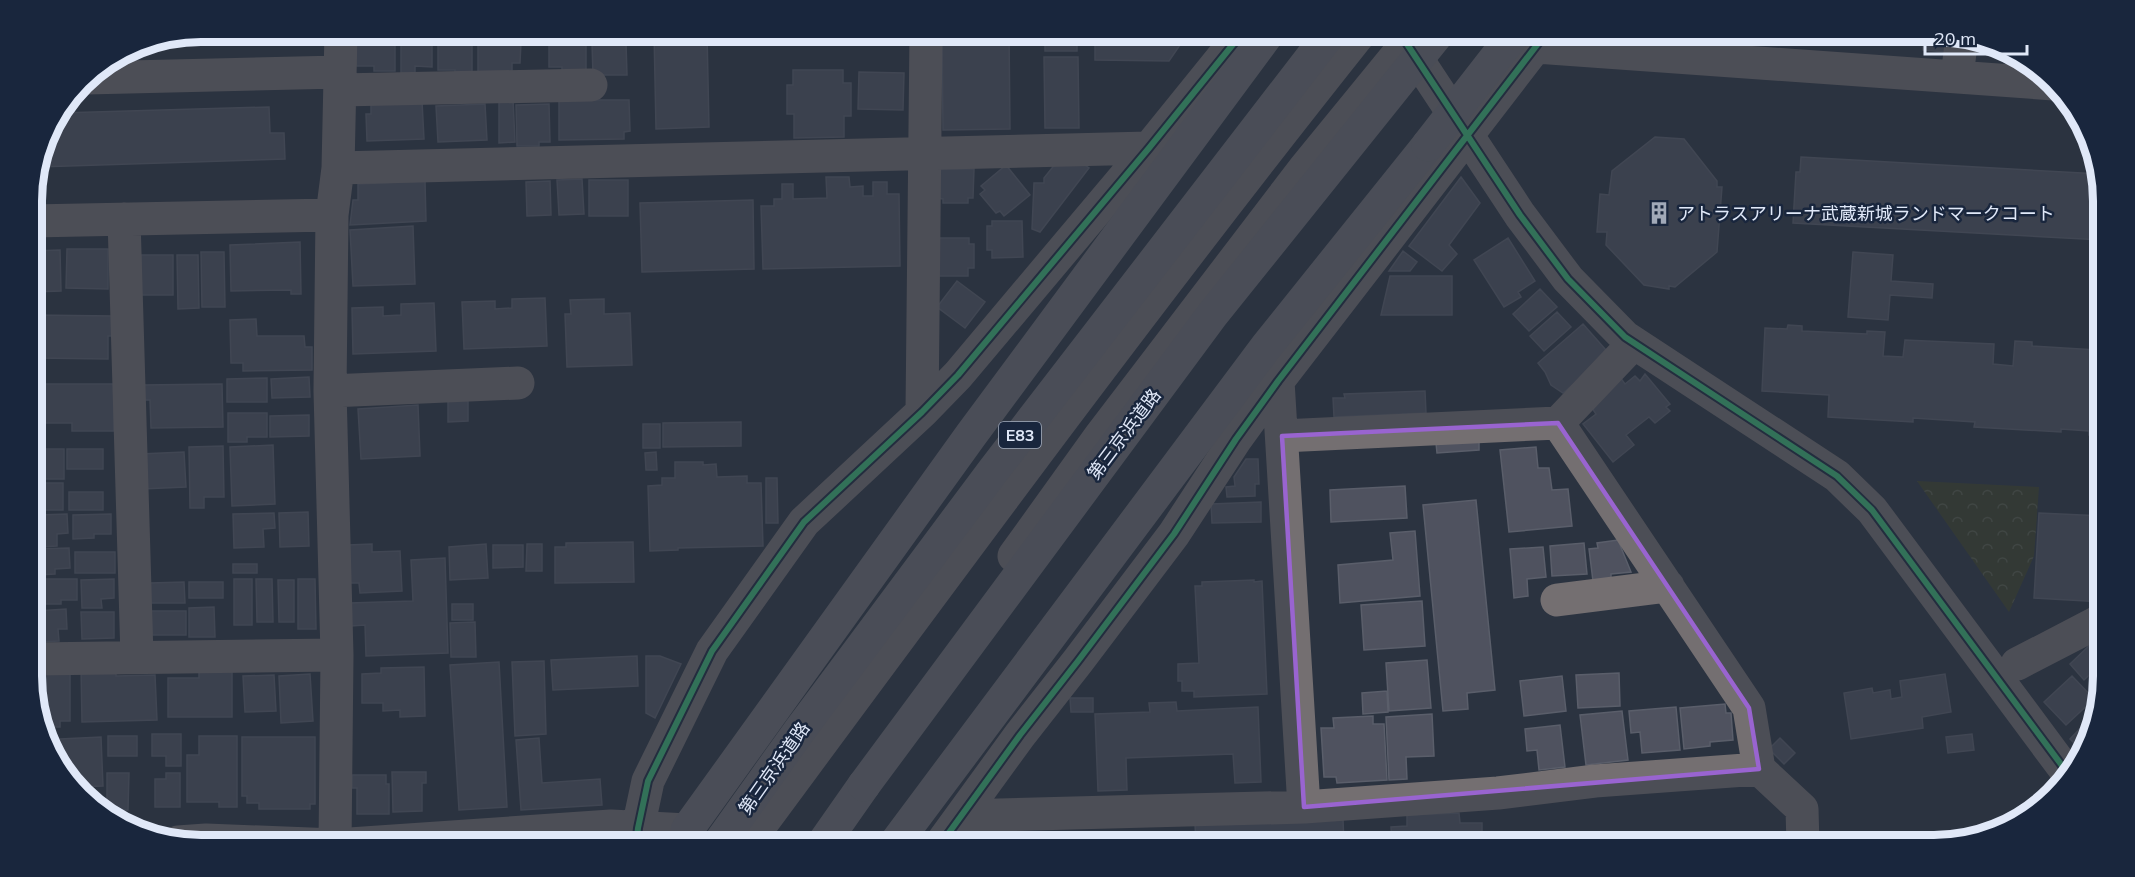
<svg xmlns="http://www.w3.org/2000/svg" width="2135" height="877" font-family="Mulish,'Noto Sans JP',sans-serif">
<defs>
<pattern id="park-crowns" width="20" height="18" patternUnits="userSpaceOnUse" patternTransform="scale(1.5)"><rect width="20" height="18" fill="#3d4229"/><path d="M2 6a3 3 0 1 1 6 0M12 15a3 3 0 1 1 6 0" fill="none" stroke="#595d49"/></pattern>
</defs>
<rect width="100%" height="100%" fill="#2b3340"/>
<path fill="url(#park-crowns)" d="M1917,481L2039,487L2034,556L2009,612Z"/>
<path fill="#4f525f" stroke="#5a5e6a" stroke-width="1.5" d="M358,32H394V35L358,36Z
M400,32H438V36H400Z
M443,32H483V37H443Z
M489,32H522V36H489Z
M654,32H707L709,127L656,129Z
M942,32H1009L1010,129L943,130Z
M1045,32H1085L1084,39H1077V51H1045Z
M1095,32H1189L1169,61L1095,60Z
M1599,32H1754L1753,41Z
M1866,32H1891L1890,36L1866,34Z
M1897,32H1921L1920,40L1897,38Z
M1924,32L1946,33L1945,52L1923,50Z
M363,40H395V71H374V66H356V45H363Z
M401,41L432,42V67L415,66V73H401Z
M438,41H472V73L455,74V70H438Z
M478,41L521,42L520,63H512V71L478,75Z
M586,41V71L562,72V67H549V42Z
M592,43H626L627,75H593Z
M1044,57H1078L1079,128H1045Z
M793,70H843V83H851V116H844V137L794,138V114H787V85H793Z
M859,72L904,73L903,110L858,109Z
M499,99H513L515,142L499,143Z
M559,100H629L630,131L624,132V139L559,140Z
M422,101L424,139L367,141L366,114H371V103Z
M485,104L487,140L438,142L436,106Z
M549,104L550,142H539V146H517L516,105Z
M269,107L270,133H284L285,159L38,167L49,126L59,113Z
M1655,137L1684,139L1717,181V187H1722L1717,252L1675,287L1669,286V289L1644,285L1606,245L1607,232H1597L1600,194L1609,195L1612,171Z
M1801,157L2100,174L2102,178V240L1793,223L1796,172H1800Z
M1079,161L1089,168L1040,232L1032,229L1034,183H1044V178L1056,163Z
M1006,165L1030,195L1004,216L1000,211L996,213L980,194L985,190L981,186Z
M938,169H974L973,198H968V203H943V199L937,198Z
M826,177H849L850,187L863,186V196H873V182H887V194H899L900,266L763,269L761,206H774V199H782V184H793V199L827,198Z
M1461,177L1480,203L1449,245L1457,254L1442,271L1409,246Z
M582,179L584,214L559,215L557,180Z
M589,180H628V216H589Z
M425,181L426,221L350,225L353,200H358V184Z
M550,181L551,215L527,216L526,182Z
M753,200L754,269L642,272L640,203Z
M992,221H1022L1023,257L992,258V250H987V226H992Z
M413,226L415,284L353,286L350,230Z
M938,238H969V244H974V268H968V276H938Z
M1508,238L1535,281L1518,292L1521,297L1504,307L1474,260Z
M300,242L301,294H291V290L231,291L230,245Z
M67,249H108V289L66,288Z
M60,250L61,291L32,292V251Z
M1403,251L1417,262L1410,271H1389Z
M201,252H224L225,307H202Z
M1853,252L1893,255L1891,281L1933,284L1932,298L1890,295L1888,320L1848,317Z
M141,255H173V295H141Z
M177,255H198L199,308L178,309Z
M1390,276H1452V315H1381Z
M957,281L985,302L965,328L937,307Z
M1540,289L1557,307L1529,331L1513,314Z
M545,298L547,346L464,349L462,302L495,301V309L512,308V299Z
M604,299V314L630,313L632,365L567,367L565,314H571L570,300Z
M434,303L436,351L353,354L352,308L383,307V316L401,315V304Z
M1557,312L1571,327L1544,351L1530,336Z
M33,315L114,316V336H108V359L36,358V342H33Z
M256,319L257,336H304L305,347H312V370L243,371V363H231L230,320Z
M1583,324L1613,358L1594,367L1563,393L1551,385L1545,372L1538,363Z
M1788,325L1802,326V331L1867,334V331L1885,332L1883,356L1903,357L1905,340L1994,344L1993,364L2013,366L2015,341L2032,342V346L2097,350V346L2103,347V436L2089,435V431L2061,429V432L1974,427L1975,422L1913,418V422L1828,417L1829,395L1762,391L1765,328L1787,329Z
M1645,374L1670,404L1666,407L1670,411L1655,423L1649,417L1626,435L1634,445L1613,462L1583,424L1596,414L1588,402L1620,377L1625,384L1635,376L1640,381Z
M309,377L310,397L272,398L271,379Z
M267,378V402H227V379Z
M37,384H114V431H72V423H37Z
M222,384L223,427L151,428L150,400H143L142,385Z
M1425,391L1426,413L1334,417L1333,398H1345L1344,394Z
M468,400V421L448,422V401Z
M418,405L420,456L361,459L358,409Z
M228,413H267V437H247V442H228Z
M309,415V436L270,437V416Z
M741,422V446L663,447V423Z
M643,424H660V448H643Z
M1479,440V450L1437,453L1436,443Z
M273,445L275,504L232,506L230,447Z
M223,446L224,497H204V508H190L189,447Z
M1536,447L1538,468H1549L1552,490L1568,489L1572,526L1509,532L1500,450Z
M39,449H64V479H39Z
M67,449H103V469H67Z
M184,452L186,487L142,489L140,454Z
M656,452L657,470H646L645,453Z
M1246,459H1258L1259,484H1255V496L1227,497L1226,487L1235,486L1234,477Z
M675,462H703V465L716,464L717,477L747,476V483H761L763,546L678,548V550L650,551L648,486L662,485V478H675Z
M766,478H777L778,523H766Z
M39,483H63V510H39Z
M1405,486L1407,518L1331,522L1330,490Z
M69,492H103V510H69Z
M1476,500L1495,690L1467,693L1468,709L1443,711L1423,505Z
M1261,502V522L1212,523L1211,504Z
M308,512L309,546L280,547L279,513Z
M274,513L275,528L263,529L264,547L234,548L233,514Z
M2039,513L2103,516V602L2034,598Z
M67,514L68,533L57,534V546L39,547L38,515Z
M111,514V534H94V538L73,539V515Z
M1415,531L1420,596L1340,603L1338,565L1393,560L1390,533Z
M1618,540L1631,572L1611,574V579L1593,581L1589,549L1598,548L1597,543Z
M633,542L634,582L555,583V547H566V543Z
M1584,543L1587,574L1552,576L1550,546Z
M372,544V552L400,551L402,591L360,593L359,583H350L348,545Z
M486,544L488,578L450,580L449,547Z
M527,544H542V571H526Z
M493,545H523V567L493,568Z
M1543,547L1546,577L1527,579L1528,596L1514,598L1510,549Z
M69,548L70,568L55,569V574L38,575L37,549Z
M75,552H115V573H75Z
M445,558L448,653L366,656L365,625L351,626L350,603L413,601L411,560Z
M233,564H257V573H233Z
M38,579H77V600H61V604H42V598H38Z
M114,579V598L101,599L102,608H82L81,580Z
M234,579H252V625H234Z
M256,579H272L273,622H257Z
M298,579H315L316,629H298Z
M278,580H294V622H279Z
M1254,580V582L1262,581L1267,694L1194,697V691H1182V681H1178V664L1199,663L1195,586H1202V582Z
M184,582L185,603H150V583Z
M189,582H223V598H189Z
M1422,601L1425,646L1364,650L1361,605Z
M452,604H473V620H452Z
M214,607L215,637H189V608Z
M66,609L67,629H58L59,641L39,642L37,611Z
M151,611H186V635H152Z
M81,612H114V638L82,639Z
M475,622L476,657H451L450,623Z
M2098,637L2103,643V662L2084,680L2070,664Z
M637,656L638,686L553,690L551,660Z
M646,656H660L681,664L655,718L646,713Z
M1427,660L1431,708L1389,711L1386,663Z
M544,661L546,734L515,736L512,662Z
M499,662L507,807L459,810L450,665Z
M116,665V676L155,675L157,720L82,722L81,667Z
M424,667L425,716L400,717V710L383,711V703H362V674L381,673V668Z
M199,668H232V717H168V678H199Z
M2103,670L2104,676L2101,690L2093,680Z
M70,671V721H60V727H46V672Z
M1619,673L1620,706L1578,708L1576,675Z
M310,674L313,721L281,723L279,676Z
M1945,674L1951,712L1922,717L1923,728L1851,739L1844,693L1872,688L1873,693L1890,690L1891,699L1902,697L1900,681Z
M35,675H39L40,719L35,709Z
M274,675L276,711L245,712L243,676Z
M1562,676L1566,711L1524,716L1520,681Z
M2072,676L2094,699L2066,725L2044,702Z
M1387,691L1388,712L1363,714L1362,693Z
M1070,698H1093V712H1071Z
M1176,702L1177,711L1258,707L1261,782L1235,783L1233,754L1126,758L1127,790L1098,791L1095,714L1150,712L1149,703Z
M1725,704L1726,713H1731L1733,740L1710,742V746L1684,749L1680,708Z
M1676,707L1680,750L1642,753L1640,732L1631,733L1629,711Z
M1622,711L1628,760L1586,765L1580,715Z
M1432,714L1434,756L1406,757L1407,779L1389,780L1386,717Z
M1373,716V724H1384L1387,780L1337,783L1336,777H1324L1321,728H1334L1333,718Z
M2091,717L2096,722L2094,731L2081,750L2070,739Z
M1560,725L1565,767L1539,770L1537,750L1527,751L1525,729Z
M152,734H181V766H166V756H152Z
M1972,734L1974,750L1948,753L1946,737Z
M108,736H137V756H108Z
M199,736H237V807H219V802H187V755H199Z
M101,737L103,786L73,787L61,764L60,739Z
M242,737H315V804H310V809H259V803H247V796H242Z
M539,738L542,783L600,779L602,805L521,810L516,740Z
M1780,738L1795,753L1784,764L1769,749Z
M392,772H426V783H422V811L393,812Z
M107,773H129L128,810H107Z
M166,773H180V807H155V779H166Z
M352,775H386V784H389V814H357V788H352Z
M1459,813L1460,823H1482V845H1392L1391,827L1407,826V815Z
M1343,819L1344,845H1196L1195,824Z
M1029,836H1050V845H1030Z"/>
<g fill="none" stroke-linecap="round" stroke-linejoin="round">
<path stroke="#746f71" stroke-width="33" d="M1402,36L1520,215L1568,279L1625,337L1837,476L1872,510L2066,771
M1536,47L2054,84
M1957,77L1962,36
M86,78L340,72
M340,90L591,85
M338,168L1149,148
M124,219L137,657
M32,221L332,215
M1278,381L1304,807
M330,391L518,383
M922,412L926,32
M1558,423L1749,708L1759,769L1802,809L1803,845
M1282,436L1558,423L1634,343
M1014,556L1101,435L1304,169L1416,32
M1557,600L1668,586
M34,659L337,655
M2017,664L2098,622L2103,626
M961,816L1304,807L1498,793L1595,781L1759,769
M178,842L206,840L335,845L611,826L687,830
M335,845L337,655L330,391L332,215L338,168L341,32
M636,845L638,828L648,781L712,651L804,522L922,412L958,375L1149,148L1243,32
M746,845C948,572 1149,298 1361,32
M940,845L1020,735L1078,661L1174,534L1236,439L1278,381L1547,32"/>
<path stroke="#6f6e73" stroke-width="33" d="M687,830L971,435L1269,32
M718,845L800,730L993,471L1331,32
M822,845L864,785
M894,845L1266,347L1428,145"/>
<path stroke="#6f6e73" stroke-width="33" d="M1428,145L1516,32
M864,785L1212,315L1439,32"/>
<g stroke="#19263d" stroke-width="10">
<path id="cycleway" d="M1399,32L1520,215L1568,279L1625,337L1837,476L1872,510L2066,771
M636,845L638,828L648,781L712,651L804,522L922,412L958,375L1149,148L1243,32
M940,845L1020,735L1078,661L1174,534L1236,439L1278,381L1547,32"/>
</g>
<use href="#cycleway" stroke="#3abd76" stroke-width="6"/>
</g>
<path d="M0 0H2135V877H0ZM1558,423L1749,708L1759,769L1304,807L1282,436Z" fill="#2b3340" fill-opacity=".55" fill-rule="evenodd"/>
<path fill="none" stroke="#9964d0" stroke-width="4.5" stroke-linejoin="round" d="M1558,423L1749,708L1759,769L1304,807L1282,436Z"/>
<defs>
<g id="building-bare" transform="scale(1.8)"><path d="M-4-6H4V6H1V3H-1V6H-4ZM-2.5-4.3h1.7v1.8h-1.7ZM.8-4.3h1.7v1.8H.8ZM-2.5-1h1.7V.8h-1.7ZM.8-1h1.7V.8H.8Z" fill="#a1a9b8" stroke="#19263d" stroke-width="2.5" paint-order="stroke"/></g>
</defs>
<g fill-rule="evenodd">
<use href="#building-bare" x="1659" y="213"/>
</g>
<g text-anchor="middle" dominant-baseline="central" stroke-width="5" stroke-linejoin="round" paint-order="stroke">
<rect fill="#19263d" stroke="#a4aec0" stroke-width="1.5" x="999" y="422" width="42" height="26" rx="4.5"/>
<g font-size="16" font-weight="bold" fill="#e0e8f8">
<text x="1020" y="435">E83</text>
</g>
<g font-size="18" fill="#e0e8f8" stroke="#19263d" text-anchor="start">
<text x="1677" y="213">アトラスアリーナ武蔵新城ランドマークコート</text>
</g>
<g font-size="18" fill="#e0e8f8" stroke="#19263d">
<text transform="translate(1124 434) rotate(-53)">第三京浜道路</text>
<text transform="translate(774 768) rotate(-55)">第三京浜道路</text>
</g>
</g>
<path d="M0 0H2135V877H0ZM201 42H1934A159 159 0 0 1 2093 201V676A159 159 0 0 1 1934 835H201A159 159 0 0 1 42 676V201A159 159 0 0 1 201 42Z" fill="#19263d" fill-rule="evenodd"/>
<path fill="none" stroke="#e0e8f8" stroke-width="8" d="M201 42H1934A159 159 0 0 1 2093 201V676A159 159 0 0 1 1934 835H201A159 159 0 0 1 42 676V201A159 159 0 0 1 201 42Z"/>
<path d="M1925 45v9h102v-9" fill="none" stroke="#e0e8f8" stroke-width="3"/>
<text x="1934" y="45" font-size="18" fill="#e0e8f8" stroke="#19263d" stroke-width="4.5" paint-order="stroke">20 m</text>
</svg>
